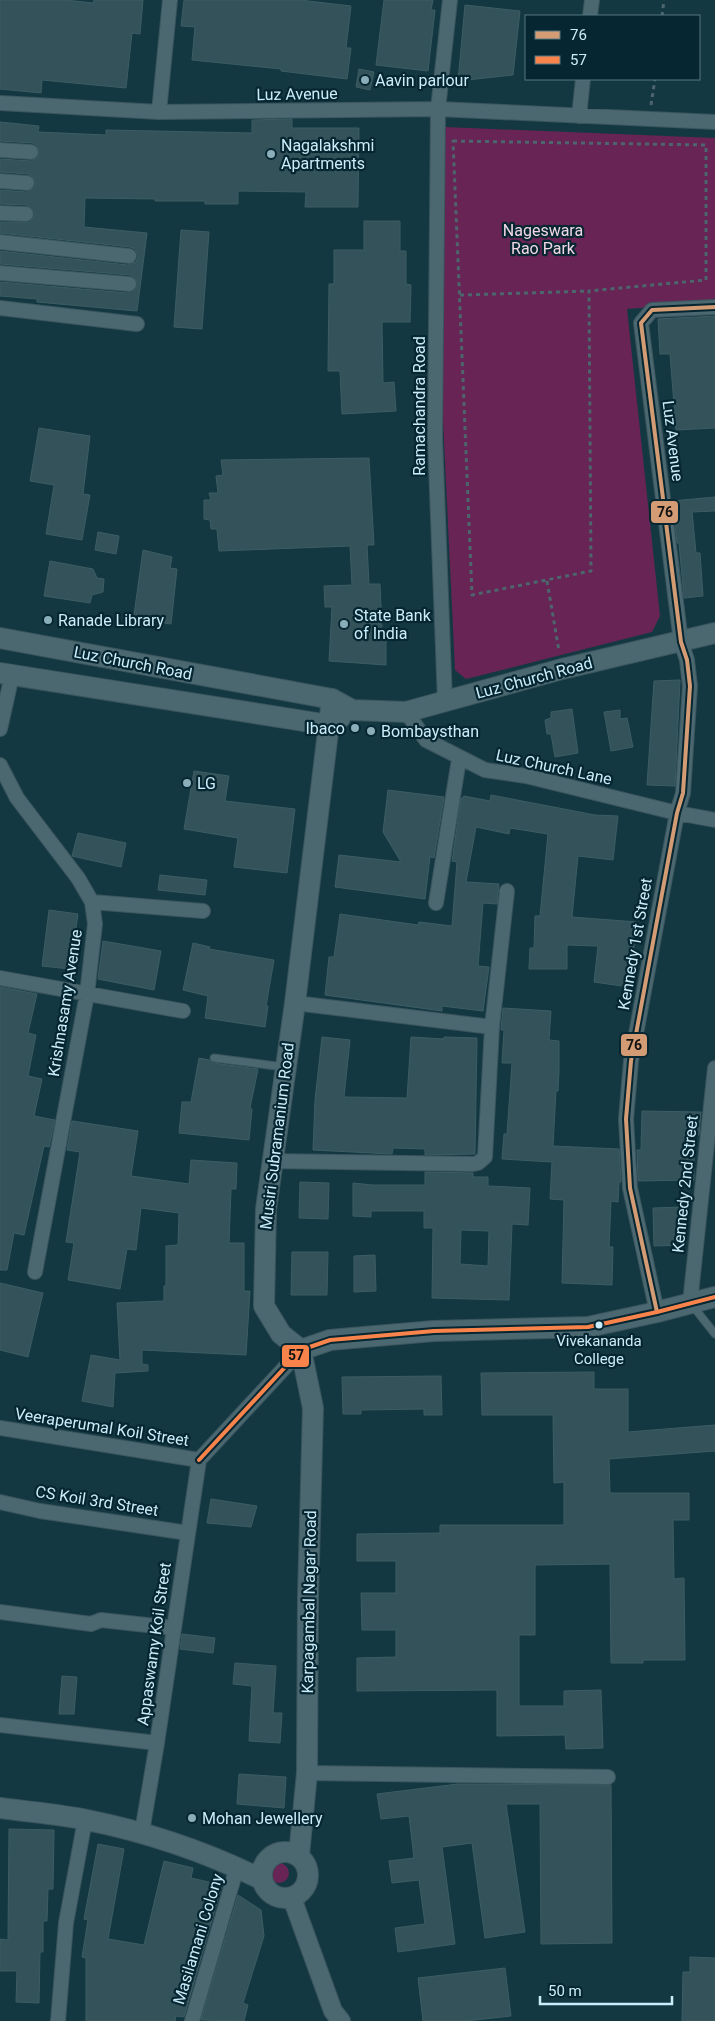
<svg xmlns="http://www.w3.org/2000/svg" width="715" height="2021" font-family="Roboto,sans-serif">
<rect width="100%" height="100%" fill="#143842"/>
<path fill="#672454" d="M445,127L715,138V302L627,309L660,616L652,632L466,679L455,670L430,149Z
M269 1873a10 10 0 1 1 20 0a10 10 0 1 1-20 0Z"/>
<path fill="#345259" stroke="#3c5d63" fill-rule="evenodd" d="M0,0H66L93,3L94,0H143L140,34L132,33L126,88L42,80L41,93L0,89Z
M184,0H300L351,6L346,48H351L347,79L281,71V69L192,60L195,27L181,26Z
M384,0H433L431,10H435L428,71L376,65Z
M465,5L520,11L513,75L458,81Z
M359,69L374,72L370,90L356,87Z
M292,119V128H359L358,207H305L306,192L238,191V204H205V201H155V199L85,198L84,227L147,233L137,311L37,302V299L0,296V282L128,293L136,289L138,284L134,277L130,275L0,264V251L128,265L136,262L138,256L135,249L130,247L0,233V222H30L35,214L33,210L27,205L0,204V190L27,192L34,188L36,183L32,176L28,174L0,172V159L31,161L38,157L40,152L36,145L32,143L0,141V122L39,126L38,132L106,135V130L252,133V120Z
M364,221H400V251H406V284L411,285L410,322H382L383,383L394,382L396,411L342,414L340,371H328L329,284H334V250H364Z
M181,230L209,232L202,329L174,327Z
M715,316V428L676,430L670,354H660L658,319Z
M39,428L90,436L83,494L90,495L82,540L46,534L54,485L30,481Z
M369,458L374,545H367L369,584H380L382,629L386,630V665L329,661L332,607H325L324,586L352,585L350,546L219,551L217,529H211L210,520L204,519V500H211L209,493H218L216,476L223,475L221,460Z
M715,497V511L692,512L696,553H700L703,596L684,598L679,543H677L672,501Z
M98,532L119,536L116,554L95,550Z
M143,550L172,557L170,568L177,569L171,624L144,620V617L134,615Z
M50,561L93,569L97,578L104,579L103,592L92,595L90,603L44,596Z
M680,680L675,786L647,785L654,681Z
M572,709L578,753L555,757L551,734H547L545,720L551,718V712Z
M620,710V719L627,718L633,747L611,751L604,712Z
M194,771L229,776L225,801L295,809L287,873L234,867L238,838L184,829Z
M388,790L444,797L434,858L430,857L425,899L335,887L339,855L401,862L383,832Z
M491,795L595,815L618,816L613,860L578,856L572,917L637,922L629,987L594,982L598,946L567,945V969H529L530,948H534L535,916H540L548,834L510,828L509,834L476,827L466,882L499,884L497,904L483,903L478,966L489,967L483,1011L442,1006V1011L325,995L329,957H334L340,914L418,925L419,922L452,926L457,862L452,861L461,799L464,796L490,801Z
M78,833L126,843L121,867L72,856Z
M160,875L207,880L205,895L158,890Z
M49,910L78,914L70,969L42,966Z
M103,941L161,951L154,990L98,979Z
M193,943L210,947L209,949L274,960L266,1006H268L265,1027L205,1018L208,996L183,990Z
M0,987L37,994L28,1033L36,1035L28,1076L42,1079L34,1116L55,1120L49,1147L44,1146L24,1235L14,1233L7,1270H0Z
M503,1008L551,1011L549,1040L559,1041V1070L558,1091H556L553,1146L619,1149L621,1182H619L618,1202L611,1201L609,1247H613L612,1285L562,1283L564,1200L550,1199L552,1162L502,1159L504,1134H507L512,1063H502L504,1030H501Z
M322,1037L350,1040L344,1097L407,1098L411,1037L444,1039V1037L477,1038L475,1154L425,1155V1149L393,1148L392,1154L313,1150L315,1100Z
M199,1058L209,1060L213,1063L258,1069L250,1108L252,1109L249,1140L179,1133L182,1102H191Z
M642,1111L701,1112L699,1135H694V1180L638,1181L637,1150H641Z
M72,1121L138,1131L131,1176L189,1184L191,1160L237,1163L236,1189H231L229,1243H244V1291H250L246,1355L142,1350V1364L148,1365V1371L115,1373L113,1407L82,1401L91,1355L120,1360L117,1303L164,1301V1286H166V1246L178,1245L179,1213L141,1208L136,1250L127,1249L120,1289L68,1280L74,1243L66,1242L80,1152L67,1150Z
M425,1172L473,1173V1177H488V1186L530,1188L528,1225L512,1224L509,1300L432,1298L433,1228H424V1211H371V1217L353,1216V1183L372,1185H425ZM461,1230L489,1231L488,1266L460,1264Z
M300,1182L329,1183L328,1219L299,1218Z
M684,1207L686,1245L654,1246L653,1208Z
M292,1252H328L327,1295H291Z
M375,1255L376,1291L354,1292V1256Z
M0,1283L43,1293L28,1357L0,1350Z
M594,1372V1389H628V1432L715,1425V1451L609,1459L610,1493H689V1520H673L674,1579L684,1578L685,1660H643V1663H611L610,1564L535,1565V1635H519V1706H564V1691L601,1690L603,1748L566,1749L565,1735L497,1736V1690L357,1691V1658L396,1657V1630H362L361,1593H396V1561H357V1534L440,1533V1525H564V1482L554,1483L553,1415H482L481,1373Z
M441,1376L442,1415H424V1409L361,1410V1414H343L342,1377Z
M211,1499L257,1506L251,1527L207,1523Z
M182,1634L215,1638L213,1653L180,1649Z
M235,1663L276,1666L273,1713H282L280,1743L249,1741L252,1686L233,1684Z
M62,1676L77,1677L74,1714H59Z
M239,1774L286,1777L284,1808L237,1804Z
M458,1784L611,1785L612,1943L541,1944L540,1804H506L525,1932L485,1938L472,1843L442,1847L455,1944L398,1952L395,1928L425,1924L419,1880L392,1883L389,1861L414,1858L409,1816L381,1819L377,1794Z
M9,1829L54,1830L53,1889H48L47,1921H43V1952H40L39,2003L16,2002L17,1971H0V1939L8,1940Z
M98,1844L124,1849L108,1939L144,1945L164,1861L193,1868L191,1878L222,1885L184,2017L176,2016L175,2021H86V1958L82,1957L88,1920L84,1919Z
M238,1895L261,1910L264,1936L243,2003L248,2005L244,2021L201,2020Z
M690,1957L715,1958V2021H682L683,1972H690Z
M505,1968L511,2016L466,2021H423L418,1978Z"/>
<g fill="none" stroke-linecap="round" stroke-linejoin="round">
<g stroke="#3a555d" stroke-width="9">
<path id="service" d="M214,1058L284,1067
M692,1305L715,1334"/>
</g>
<g stroke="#3a555d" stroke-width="16">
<path id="minor" d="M590,16L592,0
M0,103L159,112L438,109L715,122
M159,112L170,0
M579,116L583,79
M0,150L31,152
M0,181L27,183
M0,213L26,214
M0,242L129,256
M0,273L129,284
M0,308L137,324
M445,702L435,438L438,109L450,0
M406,712L426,740L485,770L526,776L677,813L715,820
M0,729L12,675
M0,765L17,798L78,878L92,902L95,924L87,994L35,1272
M92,902L203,911
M436,903L459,759
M0,978L183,1011
M295,1003L492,1027
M271,1161L473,1164L478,1163L485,1157L492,1027L507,891
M690,1303L715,1068
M657,1312L630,1188L626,1119L631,1061L677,813L683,793L690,686L687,660L681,642L641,323L652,310L715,307
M0,1428L199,1460
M199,1460L301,1350
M0,1502L40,1511L188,1533
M0,1612L91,1624L101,1620L174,1628
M0,1725L157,1743
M307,1773L608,1777
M142,1832L157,1743L199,1460
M58,2021L66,1923L85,1820
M192,2021L237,1867"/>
</g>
<g stroke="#3a555d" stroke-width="20">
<path id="tertiary" d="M292,1898L333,2011L341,2021"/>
</g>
<g stroke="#3a555d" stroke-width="22">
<path id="secondary" d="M0,638L332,699L352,710L406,712L562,669L715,633
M0,673L329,725L340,718
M301,1350L281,1334L264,1306L266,1209L295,1003L332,699
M301,1350L330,1340L364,1337L434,1331L588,1327L657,1312L715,1297
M0,1808C29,1812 59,1814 87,1820C147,1832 206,1852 261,1879
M262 1875a23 23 0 1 1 46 0a23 23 0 1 1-46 0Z
M299,1855L307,1773L308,1597L313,1408L301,1350"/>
</g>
<path stroke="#4d666e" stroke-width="3" stroke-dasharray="4 4" stroke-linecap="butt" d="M662,16L664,0
M651,105L655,79
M453,141L706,145V280L589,291L591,571L472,595Z
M460,295L589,291
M547,581L559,651"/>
<use href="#service" stroke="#4b6770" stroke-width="7"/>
<use href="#minor" stroke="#4b6770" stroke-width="14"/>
<use href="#tertiary" stroke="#4b6770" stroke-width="18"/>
<use href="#secondary" stroke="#4b6770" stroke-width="20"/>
<g stroke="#062631" stroke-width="8">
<path id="bus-1" d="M657,1312L630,1188L626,1119L631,1061L677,813L683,793L690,686L687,660L681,642L641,323L652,310L715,307"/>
</g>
<g stroke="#062631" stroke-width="8">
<path id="bus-2" d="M199,1460L301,1350L330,1340L434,1331L588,1327L657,1312L715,1297"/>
</g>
<use href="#bus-1" stroke="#d39c74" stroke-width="4"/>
<use href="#bus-2" stroke="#f8844c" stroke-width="4"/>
</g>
<g fill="#8aaeba" stroke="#062631" stroke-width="2">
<circle cx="365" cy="80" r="5"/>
<circle cx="271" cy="154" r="5"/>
<circle cx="48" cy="620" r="5"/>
<circle cx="344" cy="624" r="5"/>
<circle cx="355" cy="728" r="5"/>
<circle cx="371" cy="731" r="5"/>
<circle cx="187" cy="783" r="5"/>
<circle cx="192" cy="1818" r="5"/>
</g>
<circle fill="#caedfb" stroke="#062631" stroke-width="2" cx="599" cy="1325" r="4.5"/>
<g text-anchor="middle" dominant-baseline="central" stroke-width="4.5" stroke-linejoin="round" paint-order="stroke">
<g font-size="15" fill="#caedfb" stroke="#062631">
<text x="599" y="1341">Vivekananda<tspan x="599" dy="18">College</tspan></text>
</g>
<g font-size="16" fill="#caedfb" stroke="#062631" text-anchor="start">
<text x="375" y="80">Aavin parlour</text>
<text x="281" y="145">Nagalakshmi<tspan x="281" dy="18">Apartments</tspan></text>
<text x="354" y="615">State Bank<tspan x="354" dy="18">of India</tspan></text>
<text x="58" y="620">Ranade Library</text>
<text x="345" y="728" text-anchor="end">Ibaco</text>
<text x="381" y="731">Bombaysthan</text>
<text x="197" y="783">LG</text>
<text x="202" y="1818">Mohan Jewellery</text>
</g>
<g font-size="16" fill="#caedfb" stroke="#062631">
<text transform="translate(297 94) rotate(-1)">Luz Avenue</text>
<text transform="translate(419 406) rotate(-90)">Ramachandra Road</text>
<text transform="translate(673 441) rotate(83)">Luz Avenue</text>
<text transform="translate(133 663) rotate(11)">Luz Church Road</text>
<text transform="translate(534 678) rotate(-15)">Luz Church Road</text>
<text transform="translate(554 767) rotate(12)">Luz Church Lane</text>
<text transform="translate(635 944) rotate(-80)">Kennedy 1st Street</text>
<text transform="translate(65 1003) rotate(-81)">Krishnasamy Avenue</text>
<text transform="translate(277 1136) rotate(-83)">Musiri Subramanium Road</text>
<text transform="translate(685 1184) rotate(-84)">Kennedy 2nd Street</text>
<text transform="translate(102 1427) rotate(9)">Veeraperumal Koil Street</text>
<text transform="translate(97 1501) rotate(9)">CS Koil 3rd Street</text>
<text transform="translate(309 1602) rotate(-89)">Karpagambal Nagar Road</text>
<text transform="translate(154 1644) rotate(-82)">Appaswamy Koil Street</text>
<text transform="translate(198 1939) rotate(-73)">Masilamani Colony</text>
</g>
<g font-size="16" fill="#f0d7e4" stroke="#062631">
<text x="543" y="230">Nageswara<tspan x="543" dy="18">Rao Park</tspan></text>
</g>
</g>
<g stroke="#062631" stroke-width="2">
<rect x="650" y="500" width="29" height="24" rx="5" fill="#d39c74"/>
<rect x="620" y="1033" width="28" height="24" rx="5" fill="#d39c74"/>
<rect x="281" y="1344" width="29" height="24" rx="5" fill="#f8844c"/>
</g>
<g font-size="14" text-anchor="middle" font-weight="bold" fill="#111">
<text x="665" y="517">76</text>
<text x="634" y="1050">76</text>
<text x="296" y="1360">57</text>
</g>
<rect x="525" y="15" width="175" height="65" fill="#062631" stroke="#547682"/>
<rect x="535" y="31" width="25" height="8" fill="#d39c74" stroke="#547682"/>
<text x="570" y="40" font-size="15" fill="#caedfb">76</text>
<rect x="535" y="56" width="25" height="8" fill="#f8844c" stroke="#547682"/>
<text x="570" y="65" font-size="15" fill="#caedfb">57</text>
<path d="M540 1996v8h132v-8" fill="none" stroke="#caedfb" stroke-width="2.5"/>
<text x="548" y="1996" font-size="15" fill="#caedfb" stroke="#062631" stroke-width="4" paint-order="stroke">50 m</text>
</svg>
